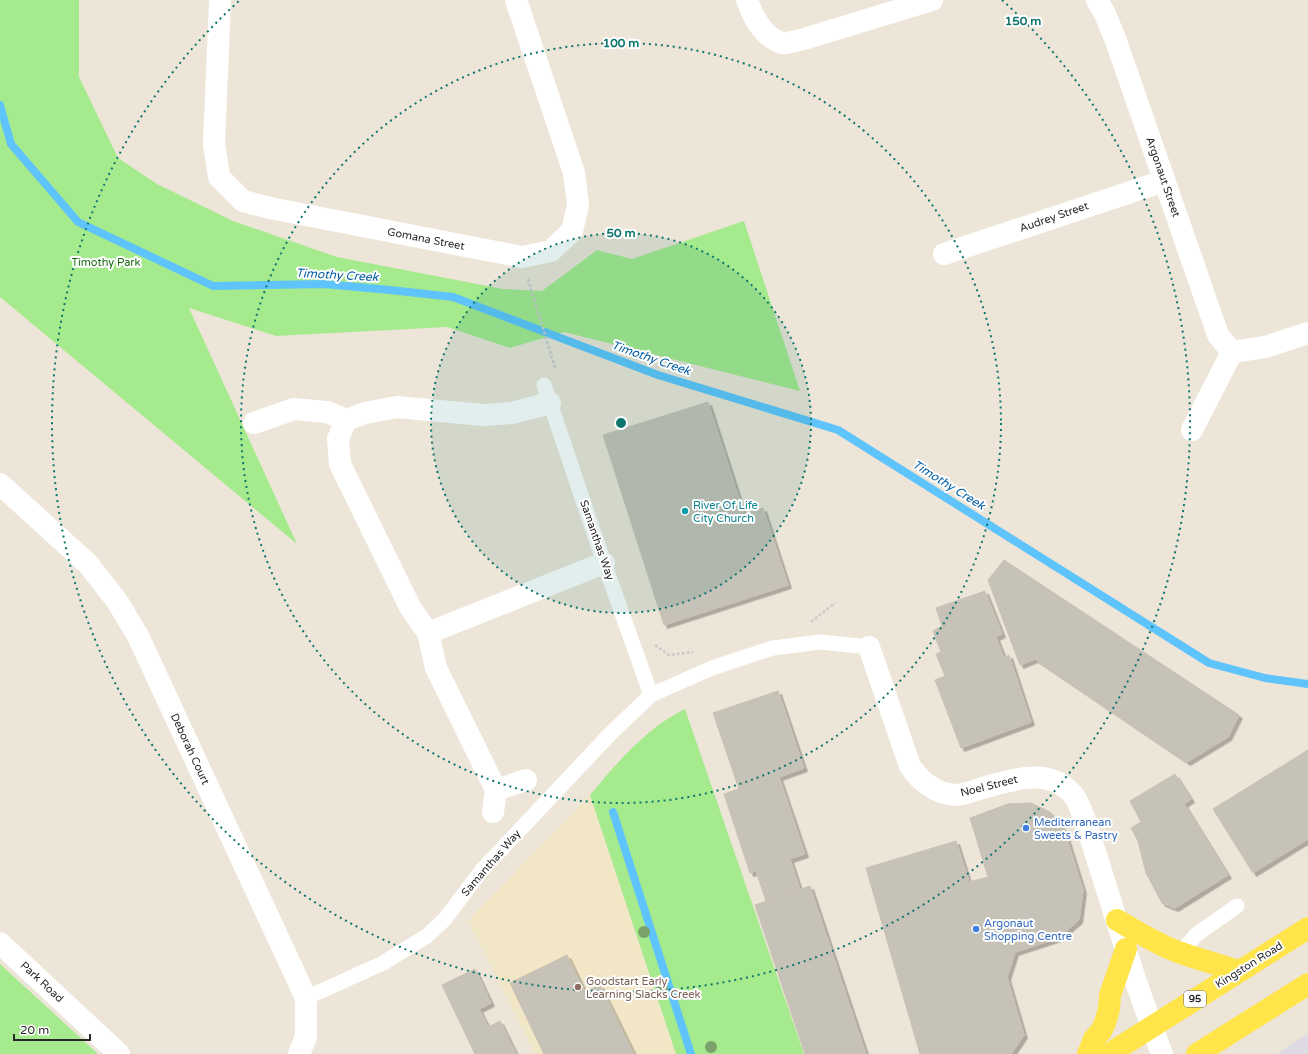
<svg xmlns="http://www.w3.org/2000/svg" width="1308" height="1054" font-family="'Varela Round',sans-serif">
<defs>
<filter id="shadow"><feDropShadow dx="3.5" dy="3.5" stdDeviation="0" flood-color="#0004"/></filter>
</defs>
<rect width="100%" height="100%" fill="#ede5d8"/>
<path fill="#dddae4" d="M1308,1033V1054H1277Z"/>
<path fill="#f1e6c5" d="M590,795L676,1054H535L468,921Z"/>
<path fill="#a5ea8d" d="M0,0H79V77L118,158L157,184L233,221L337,257L503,289L542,291L597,250L632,259L744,221L800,391L564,332L510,348L447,327L276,336L189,308L297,544L0,297Z
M685,709L804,1054H676L590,795C618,762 646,728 685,709Z
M0,964L98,1054H0Z"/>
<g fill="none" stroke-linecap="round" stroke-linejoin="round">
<path stroke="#5ec4fb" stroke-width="8" d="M0,105L11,144L78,222L213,286L324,284L390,290L453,297L658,375L838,430L1209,663L1265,678L1308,684
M613,812L691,1054"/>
</g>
<path fill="#c7c2b8" stroke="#c8c2b2" filter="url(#shadow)" d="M708,402L744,514L763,508L788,585L664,625L603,435Z
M1004,560L1239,715L1228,737L1187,762L1035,659L1020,665L988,580Z
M985,591L1002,634L996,637L1004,658L1009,655L1031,722L961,748L935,680L945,676L936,654L941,652L933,631L942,626L936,608Z
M778,691L804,768L779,777L805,854L790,859L800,890L766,901L756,871L750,873L724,794L739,789L713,713Z
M1308,750V839L1253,873L1213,809Z
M1175,774L1191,799L1184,804L1228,875L1175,908L1162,903L1146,873L1138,841L1131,828L1141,822L1130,801Z
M1031,803L1050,812L1064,829L1083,890L1079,920L1058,938L1015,952L1007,977L1024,1035L1011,1054H920L866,868L956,841L969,882L988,877L970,818L1008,804Z
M810,886L866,1054H805L755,905Z
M567,955L585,992L600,985L634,1054H544L510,983Z
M475,969L491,1003L479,1009L488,1027L500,1021L516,1054H475L442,985Z"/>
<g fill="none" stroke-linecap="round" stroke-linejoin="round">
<path stroke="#cbcbcb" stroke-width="2.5" stroke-dasharray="3 2" stroke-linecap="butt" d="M528,279L555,368
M811,622L835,603
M655,645L669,655L693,652"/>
<path stroke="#fff" stroke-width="15" d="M544,385L604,563L651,695
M1180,953L1197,934L1237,906
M306,998L383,963L427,936L444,920L482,870L610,734L651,695L712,668L773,648L820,642L869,647"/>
<path stroke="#fff" stroke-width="22" d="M220,0L214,144L219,177L243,201L270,208L522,257L551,251L572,231L578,205L574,173L516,0
M747,0C753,17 763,37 782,43C788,44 798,40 804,39L932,0
M1097,0L1105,14L1116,41L1218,335L1232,352L1265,347L1308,333
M944,254L1164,181
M254,423L294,409L327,412L346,420
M1192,430L1232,352
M0,484L88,564L117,601L138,636L306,998V1037L299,1054
M428,633L604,563
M869,647L910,766C920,781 935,793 955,795C962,795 971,792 979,789C1009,781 1049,765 1073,795C1079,801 1081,812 1085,820L1135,979L1152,1027
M496,790L436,668L428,633L410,607L340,464L338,439L346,420L365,413L397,407L483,415L512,413L550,403
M493,812L496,790L526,780"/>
<path stroke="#fff" stroke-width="22" d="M0,943L119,1054
M1152,1027L1162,1054"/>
<path stroke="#ffe44a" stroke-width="22" d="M1117,920C1138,932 1158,945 1181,953C1200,960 1219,964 1237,971
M1088,1054L1094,1039L1101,1031L1105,1023L1109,1009L1110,995L1126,949
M1109,1054L1308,928
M1197,1054L1308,984"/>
</g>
<g fill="#7ba26b">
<circle cx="644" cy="932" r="6"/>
<circle cx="662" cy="989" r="6"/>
<circle cx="711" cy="1047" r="6"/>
</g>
<circle cx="621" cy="423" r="190" fill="#0f766e" fill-opacity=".12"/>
<g fill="none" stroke="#0f766e" stroke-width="2" stroke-dasharray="2 4">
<circle cx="621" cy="423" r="190"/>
<circle cx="621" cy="423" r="380"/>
<path d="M1002 0A569 569 0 1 1 240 0"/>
</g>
<circle fill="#0f9aa8" stroke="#fff" stroke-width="1.5" cx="685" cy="511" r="4"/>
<g fill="#3f7fe0" stroke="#fff" stroke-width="1.5">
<circle cx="1026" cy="828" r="4"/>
<circle cx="976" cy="929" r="4"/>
</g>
<circle fill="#8d6e63" stroke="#fff" stroke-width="1.5" cx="578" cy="987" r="4"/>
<g text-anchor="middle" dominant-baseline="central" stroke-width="4" stroke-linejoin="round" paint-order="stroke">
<rect fill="#fff" stroke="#686868" stroke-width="1" x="1184" y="991" width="22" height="16" rx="3"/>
<g font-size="10" font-weight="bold" fill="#282828">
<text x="1195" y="999">95</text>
</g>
<g font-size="11" fill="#282828" stroke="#fff">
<text transform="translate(1163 177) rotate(71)">Argonaut Street</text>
<text transform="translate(1054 217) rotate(-19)">Audrey Street</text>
<text transform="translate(426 239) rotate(11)">Gomana Street</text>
<text transform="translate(597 540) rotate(71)">Samanthas Way</text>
<text transform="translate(190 749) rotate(65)">Deborah Court</text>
<text transform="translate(989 786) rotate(-14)">Noel Street</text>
<text transform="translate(491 863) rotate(-49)">Samanthas Way</text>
<text transform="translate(1249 965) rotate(-32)">Kingston Road</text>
<text transform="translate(42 982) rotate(43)">Park Road</text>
</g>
<g font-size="11" fill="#1d6c12" stroke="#fff">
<text x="106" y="262">Timothy Park</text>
</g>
<g font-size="11" fill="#0d838f" stroke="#fff" text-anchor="start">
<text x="693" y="505">River Of Life<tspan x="693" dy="13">City Church</tspan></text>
</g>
<g font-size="11" fill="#366cbe" stroke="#fff" text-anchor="start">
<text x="1034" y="822">Mediterranean<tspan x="1034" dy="13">Sweets &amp; Pastry</tspan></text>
<text x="984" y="923">Argonaut<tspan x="984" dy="13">Shopping Centre</tspan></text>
</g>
<g font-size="11" fill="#785e54" stroke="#fff" text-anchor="start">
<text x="586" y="981">Goodstart Early<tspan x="586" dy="13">Learning Slacks Creek</tspan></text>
</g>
<g font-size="12" font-style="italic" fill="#005ea4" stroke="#fff">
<text transform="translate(337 275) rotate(3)">Timothy Creek</text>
<text transform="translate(651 358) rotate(19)">Timothy Creek</text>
<text transform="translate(949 485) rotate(32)">Timothy Creek</text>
</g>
</g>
<circle cx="621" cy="423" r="6" fill="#0f766e" stroke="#fff" stroke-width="2"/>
<g font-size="12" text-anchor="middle" font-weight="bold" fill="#0f766e" stroke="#fff" stroke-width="4" stroke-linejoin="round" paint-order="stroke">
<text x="1023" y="25">150 m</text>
<text x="621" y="47">100 m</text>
<text x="621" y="237">50 m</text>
</g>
<path d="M14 1034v6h76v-6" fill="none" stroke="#282828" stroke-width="2"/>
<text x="20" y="1034" font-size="12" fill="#282828" stroke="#ffffff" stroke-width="3" paint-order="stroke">20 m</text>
</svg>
